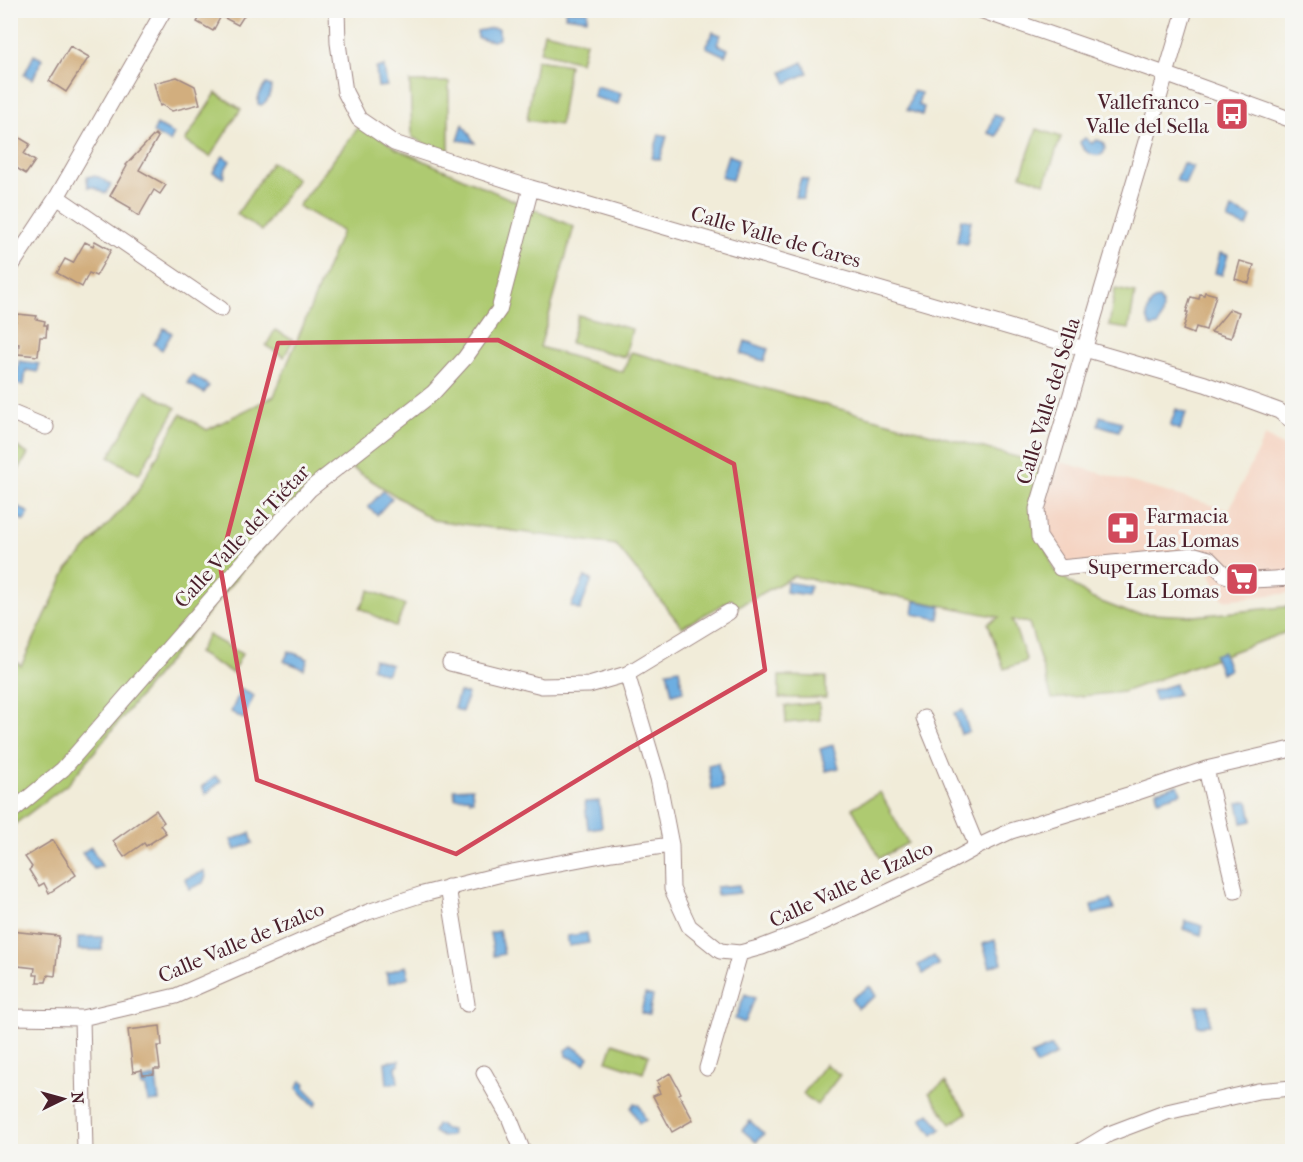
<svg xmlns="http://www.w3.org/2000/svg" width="1303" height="1162" font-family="'IM FELL French Canon',serif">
<rect width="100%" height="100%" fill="#f6f6f2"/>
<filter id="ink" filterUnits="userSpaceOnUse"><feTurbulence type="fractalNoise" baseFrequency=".0167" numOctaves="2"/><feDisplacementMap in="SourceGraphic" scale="12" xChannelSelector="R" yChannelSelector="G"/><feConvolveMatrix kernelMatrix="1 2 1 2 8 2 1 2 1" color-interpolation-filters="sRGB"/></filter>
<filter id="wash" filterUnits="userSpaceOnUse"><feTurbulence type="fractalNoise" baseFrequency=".008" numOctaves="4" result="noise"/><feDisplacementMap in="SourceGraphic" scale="24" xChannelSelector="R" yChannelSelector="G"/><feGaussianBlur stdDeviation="1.35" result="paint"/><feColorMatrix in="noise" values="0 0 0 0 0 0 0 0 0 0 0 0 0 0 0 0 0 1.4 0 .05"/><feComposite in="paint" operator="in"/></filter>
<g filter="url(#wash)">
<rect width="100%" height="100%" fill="#f1ecd9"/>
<path fill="#f5d3c1" d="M1265,436L1292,452V593L1223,600L1204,561L1061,562L1045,533L1046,499L1061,462L1229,510Z"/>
<path fill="#aeca71" stroke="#7c744e" stroke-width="1.5" d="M544,32L586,42L581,62L540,52Z
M536,60L569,65L560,125L527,120Z
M410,82H449V157L412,137Z
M216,93L241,109L210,157L185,141Z
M361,124L397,149L574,227L540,347L623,372L631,352L1046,465L1032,504L1054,570L1091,598L1130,613L1195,616L1292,606V630L1123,692L1052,699L1029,623L1012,620L1027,661L1004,669L988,623L999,617L794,576L735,608L731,600L682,627L616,545L433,520L349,466L308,500L249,562L69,783L11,827L10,656L21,666L67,570L137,492L181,414L207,430L274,396L342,231L298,206Z
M1037,129L1061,137L1045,183L1021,175Z
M272,162L297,179L262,231L237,214Z
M1115,289L1135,293L1129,329L1109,326Z
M578,315L632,329L625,357L570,343Z
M275,330L293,340L284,357L266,346Z
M146,391L176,408L139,474L109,457Z
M11,443L28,454L11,482Z
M370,590L405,605L396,627L360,608Z
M208,635L242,654L232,673L198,653Z
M779,676L826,677V698H779Z
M819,703L820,720L786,723L785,706Z
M880,792L908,843L880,858L852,808Z
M613,1043L649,1055L643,1073L607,1061Z
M825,1064L840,1075L817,1105L803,1094Z
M945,1082L967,1113L951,1124L929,1093Z"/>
<path fill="#6daee1" stroke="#5c6686" stroke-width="1.5" d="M566,11H588L587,19L565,16Z
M492,28L499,29V39L493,41L478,38L477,31Z
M713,32L721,35L717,44L728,49L725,56L706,47Z
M34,55L42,59L33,79L24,75Z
M803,62L808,73L787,83L782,72Z
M384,66L387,86L378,87L376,68Z
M266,84L271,86C271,93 268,102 261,105L258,104C257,96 261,90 266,84Z
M596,86L621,93L618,104L593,97Z
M913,91L921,93L918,105L924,107L922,115L907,110Z
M994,115L1003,118L997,136L988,133Z
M463,124L475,143L458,140Z
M157,125L174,134L170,142L153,133Z
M659,134L667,136L660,160L652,158Z
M1085,138L1092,143L1097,140L1103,142C1112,162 1084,158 1080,142Z
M728,155L739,159L732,180L721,177Z
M223,156L230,161L223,173L225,174L223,178L213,172Z
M1183,163L1193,167L1185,184L1176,180Z
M92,176L99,177L111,185L105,194L94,187H88L87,177Z
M801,178L808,180L803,199L795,197Z
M1232,209L1251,217L1247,227L1228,220Z
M961,219L971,221L967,244L957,242Z
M1220,253L1228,255L1222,275L1215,273Z
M1159,299C1166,307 1162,317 1158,326L1151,327C1145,317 1146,310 1154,300Z
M164,328L172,333L162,350L154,344Z
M745,341L768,349L764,361L741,354Z
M19,361L39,364L38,372L26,370L24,385L16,384Z
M192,375L209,386L204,393L187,383Z
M1176,409L1186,413L1180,430L1170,426Z
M1100,416L1122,422L1119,431L1098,425Z
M383,491L392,498L377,515L368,507Z
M12,503L29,513L24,521L11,513V506Z
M585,577L592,580L580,610L571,606Z
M787,582L810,586L808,595L786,592Z
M915,601L941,606L939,619L913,614Z
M289,651L308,659L304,669L284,661Z
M1223,652L1229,670L1221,673L1214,655Z
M374,659L391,665L386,674L372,668Z
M679,669L683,691L672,694L667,671Z
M1175,684L1178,694L1155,701L1152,691Z
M241,689L254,696L243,719L231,712Z
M459,692L468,694L462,712L454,708Z
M963,710L969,732L961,734L954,713Z
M833,745L839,768L826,771L820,749Z
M718,763L723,788L712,790L708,765Z
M215,776L221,781L206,794L202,787Z
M1178,785L1181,793L1158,800L1156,791Z
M472,788L473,800H470L469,797L455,798L454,789Z
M599,801L602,827L588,829L585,802Z
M1248,801L1252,821L1242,823L1238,803Z
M250,833L253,843L235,850L231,840Z
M91,847L102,866L94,869L82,853Z
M204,871L206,876L203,883L189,889L185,879Z
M739,885L740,893L717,895L716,887Z
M1111,900L1114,909L1093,914L1091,905Z
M1186,921L1203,926L1201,935L1183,929Z
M499,931L504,954L494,956L490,933Z
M587,933L589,943L569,946L567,936Z
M78,937H102V950H78Z
M995,940L1002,963L990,967L983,944Z
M934,956L939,965L923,974L918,965Z
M406,966L409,977L389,983L386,973Z
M870,986L876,996L857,1008L851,999Z
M645,994L653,996L649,1015L641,1013Z
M745,994L755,998L745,1023L735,1019Z
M1209,1005L1210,1025L1197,1026L1196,1006Z
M572,1046L589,1057L585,1064L567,1056L566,1050Z
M1052,1046L1056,1055L1036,1065L1031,1055Z
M399,1060V1065L396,1066L398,1083L387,1084L385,1062Z
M156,1077L159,1101L148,1102L146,1087H142L141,1080Z
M301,1081L305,1083L304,1087L318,1101L315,1106L297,1088Z
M634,1103L639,1105L646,1120L639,1123L631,1108Z
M929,1113L941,1129L933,1135L921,1119Z
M750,1121L764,1134L756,1142L742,1130Z
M437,1125H440L445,1129L451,1130L452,1134L450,1136L442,1137L434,1132Z"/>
<g id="blocks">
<path fill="#d2ae7e" d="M204,10H239L245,14L238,25L221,16L213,31L197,22Z
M70,46L89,57L66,92L49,81Z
M177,77L195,86L200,104L172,111L162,105L160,106L154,83Z
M10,132L30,144L24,154L35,161L26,174L10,164Z
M155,134L158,137L139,170L166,185L160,194L154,190L139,216L130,210L131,208L110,196L127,166L126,165Z
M95,241L111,250L96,276L89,273L82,287L57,273L65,259L73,263L85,242L93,246Z
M1240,261L1254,265L1249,283L1235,279Z
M1205,292L1216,295L1206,330L1196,327L1194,334L1183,330L1188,312H1186L1191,297L1199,299L1200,294L1204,295Z
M1230,309L1239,312L1231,338L1211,332Z
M17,314L37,316L36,319L45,321L44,325H47L46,337H40L38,356L18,354L19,344L10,343V320L16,321Z
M156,810L164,822L160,825L166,833L146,846L144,843L124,857L113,841Z
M53,840L76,875L49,893L44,883L39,886L29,870L32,867L25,857Z
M10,931L59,936L55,976L48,975L46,982H37L38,975H34L35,968L10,965Z
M160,1026L162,1046H157L160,1069H154V1074L143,1075L142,1070L133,1072L128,1030Z
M670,1073L681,1093L679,1094L693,1120L672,1132L653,1096L660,1093L657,1087L660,1086L657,1081Z"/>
</g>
</g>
<g filter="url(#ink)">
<use href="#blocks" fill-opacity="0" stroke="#9e8682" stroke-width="1.5"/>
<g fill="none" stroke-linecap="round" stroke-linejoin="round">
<g stroke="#9e8682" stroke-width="17">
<path id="minor" d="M337,10L338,43L345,92L359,119L394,143L531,188L1205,384L1279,411L1292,421
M980,10L1165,74L1292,120
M1185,10L1037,509L1039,537L1060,568L1195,555L1209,559L1225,575L1238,579L1251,580L1292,578
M57,197L221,309
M10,268L57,197L164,10
M10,412L46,427
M450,663L542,686L589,685L627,674L658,778L671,845
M627,674L729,612
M924,718L977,847
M1206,769L1235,891
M10,813L63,769L254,550L310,489L433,393L465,358L499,310L531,188
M448,887L467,1004
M10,1017L82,1018L176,996L368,912L423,894L502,874L612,853L671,845L672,889L689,926L720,951L740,953L762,947L809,929L935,870L977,847L1011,831L1138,792L1206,769L1292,749
M82,1018L85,1152
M707,1068L740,953
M484,1073L509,1117L523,1152
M1079,1152L1109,1134L1167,1112L1258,1091L1292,1088"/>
</g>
<use href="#minor" stroke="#fff" stroke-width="15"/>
</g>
</g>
<path fill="none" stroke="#d1495b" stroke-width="4.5" stroke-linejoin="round" d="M498,340L734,464L765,670L630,748L456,854L257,780L220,565L278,343Z"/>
<defs>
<g id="bus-square" transform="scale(1.725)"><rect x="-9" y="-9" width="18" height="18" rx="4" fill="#d1495b" stroke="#f6f6f2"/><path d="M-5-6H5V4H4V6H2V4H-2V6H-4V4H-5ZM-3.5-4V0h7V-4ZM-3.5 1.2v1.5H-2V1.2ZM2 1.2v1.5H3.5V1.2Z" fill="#fff"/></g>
<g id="pharmacy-square" transform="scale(1.725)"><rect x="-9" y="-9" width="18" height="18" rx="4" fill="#d1495b" stroke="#f6f6f2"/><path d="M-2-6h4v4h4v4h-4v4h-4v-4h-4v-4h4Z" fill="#fff"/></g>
<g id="supermarket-square" transform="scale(1.725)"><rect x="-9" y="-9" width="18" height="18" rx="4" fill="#d1495b" stroke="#f6f6f2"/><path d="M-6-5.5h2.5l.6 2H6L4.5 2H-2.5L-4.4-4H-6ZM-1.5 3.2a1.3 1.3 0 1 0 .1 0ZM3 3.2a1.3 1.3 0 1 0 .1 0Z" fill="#fff"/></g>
</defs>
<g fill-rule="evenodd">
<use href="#bus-square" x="1232" y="114"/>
<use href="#pharmacy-square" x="1123" y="528"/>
<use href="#supermarket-square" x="1242" y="579"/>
</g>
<g text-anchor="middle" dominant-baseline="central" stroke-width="6" stroke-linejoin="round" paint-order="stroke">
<g font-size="21" fill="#4a1f2b" stroke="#f6f6f2" text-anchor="end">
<text x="1209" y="102">Vallefranco -<tspan x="1209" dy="24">Valle del Sella</tspan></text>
<text x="1146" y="516" text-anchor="start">Farmacia<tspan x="1146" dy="24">Las Lomas</tspan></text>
<text x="1219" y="567">Supermercado<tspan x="1219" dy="24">Las Lomas</tspan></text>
</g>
<g font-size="21" fill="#4a1f2b" stroke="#f6f6f2">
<text transform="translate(776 237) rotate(16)">Calle Valle de Cares</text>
<text transform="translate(1048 401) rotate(-73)">Calle Valle del Sella</text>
<text transform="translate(242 536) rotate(-47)">Calle Valle del Tiétar</text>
<text transform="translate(851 884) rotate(-25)">Calle Valle de Izalco</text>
<text transform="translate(241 942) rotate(-23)">Calle Valle de Izalco</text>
</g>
</g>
<rect width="1303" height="1162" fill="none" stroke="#f6f6f2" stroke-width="36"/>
<g transform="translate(63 1099) rotate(85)" stroke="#f6f6f2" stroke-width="4.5" paint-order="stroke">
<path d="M0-4.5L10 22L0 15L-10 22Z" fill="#4a1f2b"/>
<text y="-9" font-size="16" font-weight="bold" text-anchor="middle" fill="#4a1f2b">N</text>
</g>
</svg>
